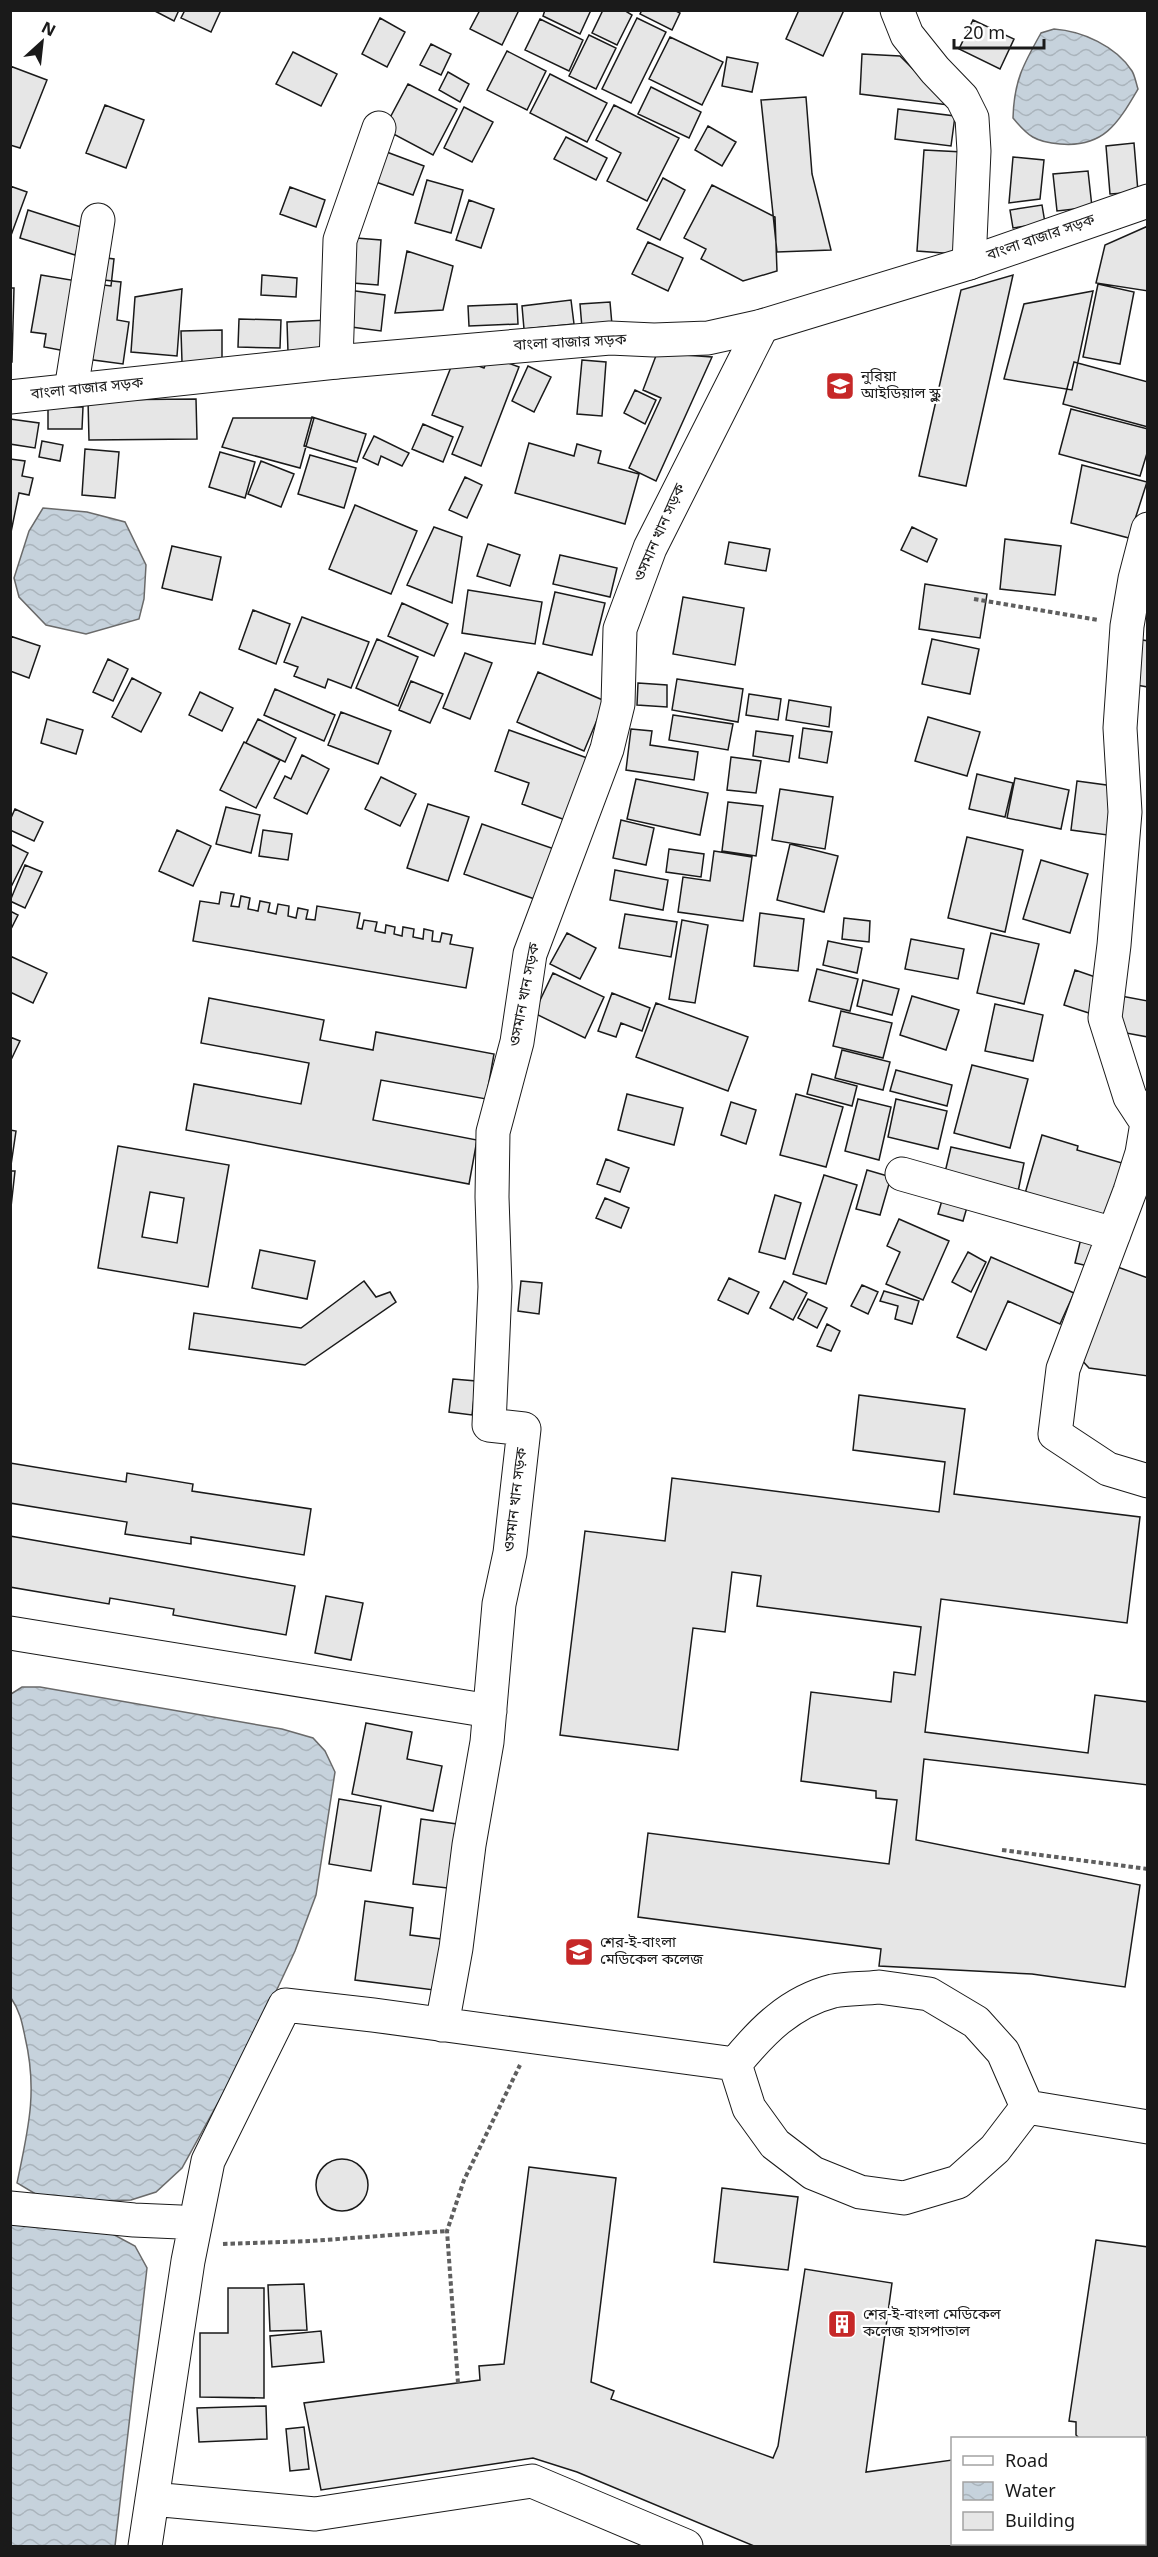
<svg xmlns="http://www.w3.org/2000/svg" width="1158" height="2557" font-family="Georgia,'Noto Sans Bengali',serif">
<defs>
<pattern id="water-waves" width="16" height="10" patternUnits="userSpaceOnUse" patternTransform="scale(1.5)"><rect width="16" height="10" fill="#c6d2dc"/><path d="M0 5q4-4 8 0t8 0" fill="none" stroke="#aab4bc"/></pattern>
</defs>
<rect width="100%" height="100%" fill="#fff"/>
<path fill="url(#water-waves)" stroke="#6a6a6a" stroke-width="1.5" d="M1054,29C1082,31 1116,46 1132,71C1135,76 1136,83 1138,89C1118,123 1104,148 1060,144C1035,142 1028,136 1013,118C1014,81 1023,65 1041,33Z
M43,508L87,512L125,522L146,565L144,599L139,619L86,634L46,625L19,597L14,578L29,531Z
M22,1687H40L282,1729L313,1738L325,1751L335,1772L316,1895L295,1951L257,2032L182,2168L156,2192L131,2200L98,2201L39,2196L17,2183C28,2130 38,2092 25,2037C22,2022 20,2011 11,1998V1694Z
M10,2223L107,2231L135,2246L147,2268L115,2546H11Z"/>
<path fill="#e6e6e6" stroke="#1a1a1a" stroke-width="1.5" fill-rule="evenodd" d="M153,10H179L174,21Z
M185,10H221L211,32L181,18Z
M480,10H519L502,45L470,29Z
M545,10H591L580,34L543,16Z
M603,10H624L632,15L617,45L592,33Z
M642,10H674L680,13L672,30L640,14Z
M799,10H844L823,56L786,39Z
M380,18L405,32L387,67L362,54Z
M637,18L666,32L631,103L602,89Z
M540,19L583,40L569,71L525,50Z
M973,20L1014,39L1000,69L959,49Z
M589,35L616,48L596,89L569,76Z
M670,37L723,62L702,105L649,79Z
M431,44L451,54L441,75L420,65Z
M507,51L546,71L527,110L487,90Z
M293,52L337,74L321,106L276,84Z
M862,54L900,56L949,105L860,94Z
M727,57L758,63L752,92L722,86Z
M10,66L47,80L20,148L10,145Z
M448,72L469,84L460,102L439,90Z
M550,74L607,103L587,142L530,113Z
M408,84L457,109L433,155L384,129Z
M651,87L701,112L689,138L638,114Z
M806,97L812,174L831,250L777,252L761,100Z
M105,105L144,120L126,168L86,153Z
M614,105L679,138L647,201L607,181L621,153L596,140Z
M464,107L493,122L472,162L444,148Z
M898,109L955,116L951,146L895,139Z
M708,126L736,142L722,166L695,150Z
M566,137L607,158L596,180L554,159Z
M1134,143L1138,192L1110,194L1106,146Z
M924,150L963,152L956,254L917,251Z
M384,151L424,166L413,195L373,181Z
M1013,157L1044,160L1040,199L1009,203Z
M1088,171L1092,207L1057,211L1053,174Z
M663,178L685,190L660,240L637,229Z
M427,180L463,190L451,233L415,223Z
M712,185L775,217L777,271L743,281L701,259L706,249L684,238Z
M10,186L27,192L10,238Z
M290,187L325,200L316,227L280,214Z
M469,200L494,209L481,248L456,240Z
M1042,205L1045,223L1013,228L1010,210Z
M28,210L84,228L75,255L20,238Z
M1148,226V291L1096,283L1105,245Z
M356,238L381,240L378,285L353,283Z
M648,242L683,258L668,291L632,274Z
M407,251L453,266L443,310L395,313Z
M99,257L114,259L111,286L96,284Z
M41,275L83,282L71,352L44,347L46,334L31,332Z
M262,275L297,278L296,297L261,295Z
M1013,275L966,486L919,476L961,290Z
M95,279L121,282L117,320L129,322L123,364L86,359Z
M1098,284L1134,292L1120,364L1083,357Z
M10,288H14L12,362H10Z
M182,289L177,356L131,352L135,297Z
M348,290L385,295L381,331L344,326Z
M1093,291L1072,390L1004,379L1024,304Z
M571,300L574,324L524,329L522,306Z
M610,302L612,325L582,328L580,304Z
M517,304L518,324L469,326L468,306Z
M239,319L281,320L280,348L238,347Z
M328,320L329,351L288,352L287,322Z
M222,330V361L182,362L181,331Z
M657,353L712,357L656,481L629,468L661,398L643,390Z
M489,356L519,367L481,466L452,454L463,427L432,415L455,357L484,368Z
M582,360L606,362L602,416L577,414Z
M1074,362L1148,382V427L1063,404Z
M528,366L551,377L534,412L512,401Z
M635,390L656,400L645,424L624,413Z
M196,399L197,439L89,440L88,400Z
M48,407H83L82,429H48Z
M1071,409L1148,429V450L1140,476L1059,454Z
M312,417L366,434L357,462L304,446Z
M233,418H314L300,468L222,447Z
M10,419L39,423L35,448L10,444Z
M423,424L453,437L443,462L412,449Z
M374,436L409,453L402,466L381,456L378,465L363,458Z
M42,441L63,445L60,461L39,457Z
M529,443L574,456L577,444L601,451L598,463L639,474L625,524L515,493Z
M85,449L119,452L115,498L82,495Z
M220,452L255,462L245,498L209,487Z
M310,455L356,468L344,508L298,494Z
M10,459L25,461L22,476L33,478L29,495L19,493L10,537Z
M261,461L294,474L281,507L248,494Z
M1082,465L1147,482L1129,538L1071,523Z
M465,477L482,485L467,518L449,510Z
M355,505L417,531L391,594L329,569Z
M434,527L462,537L452,603L407,585Z
M912,527L937,539L927,562L901,550Z
M1005,539L1061,546L1055,595L1000,589Z
M729,542L770,549L766,571L725,564Z
M488,544L520,555L510,586L477,576Z
M172,546L221,557L212,600L162,588Z
M560,555L617,568L610,597L553,584Z
M925,584L987,594L980,638L919,629Z
M468,590L542,602L535,644L462,633Z
M555,592L605,603L592,655L543,644Z
M683,597L744,608L735,665L673,654Z
M402,603L448,624L434,656L388,636Z
M253,610L290,624L276,664L239,649Z
M302,617L369,642L351,688L328,679L325,688L294,676L298,667L284,662Z
M10,636L40,646L29,678L10,671Z
M377,639L418,657L398,706L356,688Z
M932,639L979,649L970,694L922,684Z
M1137,639L1148,641V687L1130,684Z
M465,653L492,663L470,719L443,708Z
M108,659L128,669L113,701L93,692Z
M538,672L605,701L584,751L517,722Z
M132,678L161,693L141,732L112,717Z
M677,679L743,689L738,722L672,710Z
M411,681L443,694L430,723L399,710Z
M638,683L667,685V707L637,705Z
M275,689L335,715L324,741L264,715Z
M200,692L233,708L222,731L189,715Z
M749,694L781,699L778,720L746,715Z
M789,700L831,707L829,727L786,720Z
M341,712L391,731L378,764L328,745Z
M673,715L733,724L728,750L669,740Z
M928,717L980,732L967,776L915,761Z
M47,719L83,730L76,754L41,743Z
M258,719L296,738L285,762L246,743Z
M803,728L832,732L827,763L799,758Z
M631,729L652,731L650,745L698,752L694,780L626,770Z
M509,730L590,759L568,821L522,804L529,783L495,771Z
M756,731L793,736L789,762L753,756Z
M244,742L280,760L256,808L220,790Z
M302,755L329,769L307,814L274,798L285,776L291,779Z
M731,757L761,761L756,793L727,790Z
M977,774L1013,783L1005,817L969,809Z
M381,777L416,794L400,826L365,809Z
M1015,778L1069,790L1061,829L1007,818Z
M636,779L708,793L700,835L627,819Z
M1077,781L1121,787L1115,836L1071,830Z
M780,789L833,797L825,849L772,840Z
M728,802L763,806L756,856L722,851Z
M428,804L469,817L448,881L407,868Z
M226,807L260,815L251,853L216,844Z
M15,809L43,822L34,841L10,830V820Z
M621,820L654,828L646,865L613,858Z
M482,824L560,851L543,902L464,874Z
M177,830L211,846L193,886L159,871Z
M263,830L292,834L288,860L259,856Z
M967,837L1023,850L1005,932L948,918Z
M10,844L28,853L10,889Z
M790,844L838,856L824,912L777,900Z
M669,849L704,854L701,877L666,872Z
M714,851L752,857L743,921L678,912L683,877L710,881Z
M1041,860L1088,874L1070,933L1023,919Z
M25,865L42,872L25,908L10,901Z
M615,870L668,880L663,910L610,900Z
M221,892L234,894L231,906L239,907L241,896L250,898L248,909L258,911L260,901L270,903L268,912L276,914L278,904L289,906L288,916L296,918L298,908L308,910L306,919L315,920L317,906L360,913L357,928L362,929L364,920L377,922L375,931L385,933L386,925L395,927L394,934L402,936L403,927L414,929L413,937L423,939L424,929L433,931L432,941L440,942L442,933L452,935L450,944L473,948L466,988L193,941L200,901L219,904Z
M10,911L18,915L10,931Z
M760,913L804,919L798,971L754,966Z
M625,914L677,922L671,957L619,948Z
M844,918L870,921L869,942L842,939Z
M682,920L708,925L695,1003L669,999Z
M567,933L596,948L580,979L550,964Z
M991,933L1039,944L1024,1004L977,993Z
M911,939L964,949L958,979L905,969Z
M828,941L862,948L857,973L823,965Z
M10,956L47,973L33,1003L10,992Z
M817,969L858,979L850,1011L809,1001Z
M1075,970L1104,980L1092,1014L1064,1005Z
M553,973L604,997L585,1038L534,1013Z
M863,980L899,989L892,1015L857,1006Z
M612,993L650,1008L642,1031L621,1023L616,1037L598,1031Z
M912,996L959,1010L946,1050L900,1035Z
M1121,996L1148,1001V1037L1115,1031Z
M209,998L324,1020L320,1040L373,1050L376,1032L494,1054L486,1099L381,1080L373,1120L477,1140L469,1184L186,1130L194,1084L301,1104L309,1063L201,1043Z
M656,1003L748,1037L728,1091L636,1057Z
M995,1004L1043,1015L1033,1061L985,1051Z
M841,1011L892,1023L883,1058L833,1046Z
M10,1037L20,1041L10,1062Z
M842,1050L890,1062L883,1090L835,1078Z
M972,1065L1028,1079L1010,1148L954,1133Z
M896,1070L952,1085L947,1106L890,1091Z
M812,1074L857,1086L852,1106L807,1094Z
M627,1094L683,1108L674,1145L618,1130Z
M796,1094L843,1107L826,1167L780,1155Z
M858,1099L891,1107L879,1160L845,1151Z
M896,1099L947,1111L938,1149L888,1137Z
M731,1102L756,1110L746,1144L721,1135Z
M10,1130L16,1131L11,1165H10Z
M1042,1135L1078,1146L1077,1150L1122,1163L1106,1221L1024,1197Z
M118,1146L229,1165L208,1287L98,1268ZM150,1192L184,1198L177,1243L142,1237Z
M951,1147L1024,1163L1016,1201L942,1185Z
M606,1159L629,1168L620,1192L597,1184Z
M867,1170L891,1177L880,1215L856,1209Z
M10,1171H15L10,1216Z
M824,1175L857,1185L826,1284L793,1274Z
M945,1190L970,1197L963,1221L938,1214Z
M775,1195L801,1203L785,1259L759,1252Z
M605,1198L629,1208L621,1228L596,1218Z
M899,1219L949,1241L923,1300L886,1284L900,1252L887,1246Z
M1083,1230L1105,1235L1097,1268L1075,1263Z
M260,1250L315,1261L307,1299L252,1288Z
M968,1252L986,1262L971,1292L952,1282Z
M991,1257L1074,1293L1060,1324L1008,1301L986,1350L957,1337Z
M1112,1265L1148,1278V1376L1089,1368L1079,1357Z
M729,1278L759,1292L748,1314L718,1300Z
M364,1281L376,1297L390,1292L396,1302L305,1365L189,1349L194,1313L301,1328Z
M521,1281L542,1283L539,1314L518,1311Z
M784,1281L807,1293L793,1320L770,1308Z
M862,1285L878,1292L868,1314L851,1306Z
M884,1291L919,1301L912,1324L895,1319L898,1306L880,1301Z
M808,1299L827,1308L817,1328L798,1318Z
M827,1324L840,1331L831,1351L817,1346Z
M453,1379L476,1381L472,1415L449,1412Z
M859,1395L965,1409L954,1494L1140,1517L1127,1623L941,1599L925,1732L1088,1753L1095,1695L1148,1702V1785L924,1759L916,1840L1140,1885L1125,1987L1032,1974L879,1966L881,1949L638,1917L648,1833L889,1864L897,1800L876,1798V1791L801,1781L811,1692L891,1702L894,1672L915,1675L921,1627L757,1606L761,1576L732,1572L725,1632L693,1628L678,1750L560,1735L585,1531L665,1541L672,1478L939,1512L945,1462L853,1450Z
M10,1463L126,1482L127,1473L193,1484L192,1491L311,1509L304,1555L191,1537V1544L125,1534L127,1522L10,1503Z
M10,1536L295,1586L286,1635L173,1615L174,1609L110,1598L109,1604L10,1587Z
M326,1596L363,1603L351,1660L315,1653Z
M366,1723L412,1732L407,1759L442,1766L433,1811L352,1794Z
M339,1799L381,1806L371,1871L329,1864Z
M421,1819L464,1825L456,1889L413,1884Z
M365,1901L413,1908L410,1935L441,1939L434,1990L355,1980Z
M316 2185a26 26 0 1 1 52 0a26 26 0 1 1-52 0Z
M529,2167L616,2178L591,2382L614,2391L611,2399L773,2458L778,2446L805,2269L892,2283L866,2472L952,2460V2544H992L974,2546H754L577,2472L533,2458L321,2490L304,2403L480,2380L479,2366L504,2364Z
M722,2188L798,2197L788,2270L714,2262Z
M1096,2240L1148,2247V2546L1133,2544H1144V2438H1079L1076,2435V2422L1069,2421Z
M304,2284L307,2330L270,2331L268,2285Z
M228,2288H264V2398L200,2397V2333H228Z
M321,2331L324,2362L272,2367L270,2336Z
M266,2406L267,2439L199,2442L197,2408Z
M304,2427L309,2469L290,2471L286,2429Z"/>
<g fill="none" stroke-linecap="round" stroke-linejoin="round">
<g stroke="#1a1a1a" stroke-width="35">
<path id="minor" d="M897,10L907,35L935,70L962,98L972,118L974,151L969,263
M336,362L340,240L379,128
M71,390L98,220
M1148,529L1135,579L1127,626L1120,728L1125,812L1114,945L1105,1018L1130,1097L1147,1123L1142,1153L1130,1191L1063,1369L1055,1434L1108,1469L1148,1481
M902,1174L1114,1234
M10,1633L490,1711
M879,1987L929,1994L976,2022L1003,2052L1027,2107L995,2149L958,2182L904,2198L860,2192L813,2173L775,2144L749,2108L735,2064C762,2031 790,2002 833,1991C847,1988 864,1989 879,1987Z
M442,2025L456,1948L469,1845L487,1742L499,1604L510,1553L524,1429L489,1425L495,1287L492,1197L493,1132L517,1042L530,954L607,749L618,704L620,629L650,548L762,326
M1027,2107L1148,2127
M10,2208L134,2220L180,2222
M152,2499L315,2514L532,2481L686,2546
M145,2546L188,2261L208,2161L285,2005L373,2015L735,2064"/>
</g>
<g stroke="#1a1a1a" stroke-width="35">
<path id="major" d="M10,397L336,362L610,338L654,340L708,338L762,326L969,263L1148,201"/>
</g>
<path stroke="#5f5f5f" stroke-width="4" stroke-dasharray="4.5 3" stroke-linecap="butt" d="M974,599L1098,620
M1002,1850L1148,1869
M223,2244L311,2241L447,2231
M458,2383L447,2231L464,2180L520,2065"/>
<use href="#minor" stroke="#fff" stroke-width="33"/>
<use href="#major" stroke="#fff" stroke-width="33"/>
</g>
<defs>
<g id="school-square" transform="scale(1.5)"><rect x="-9" y="-9" width="18" height="18" rx="4" fill="#c62828" stroke="#fff"/><path d="M0-5L7-2L0 1L-7-2ZM-4 1L0 2.5L4 1V4Q0 6-4 4Z" fill="#fff"/></g>
<g id="university-square" transform="scale(1.5)"><rect x="-9" y="-9" width="18" height="18" rx="4" fill="#c62828" stroke="#fff"/><path d="M0-5L7-2L0 1L-7-2ZM-4 1L0 2.5L4 1V4Q0 6-4 4Z" fill="#fff"/></g>
<g id="building-square" transform="scale(1.5)"><rect x="-9" y="-9" width="18" height="18" rx="4" fill="#c62828" stroke="#fff"/><path d="M-4-6H4V6H1V3H-1V6H-4ZM-2.5-4.3h1.7v1.8h-1.7ZM.8-4.3h1.7v1.8H.8ZM-2.5-1h1.7V.8h-1.7ZM.8-1h1.7V.8H.8Z" fill="#fff"/></g>
</defs>
<g fill-rule="evenodd">
<use href="#school-square" x="840" y="386"/>
<use href="#university-square" x="579" y="1952"/>
<use href="#building-square" x="842" y="2324"/>
</g>
<g text-anchor="middle" dominant-baseline="central" stroke-width="4.5" stroke-linejoin="round" paint-order="stroke">
<g font-size="15" fill="#1a1a1a" stroke="#fff">
<text transform="translate(1041 238) rotate(-19)">বাংলা বাজার সড়ক</text>
<text transform="translate(570 343) rotate(-3)">বাংলা বাজার সড়ক</text>
<text transform="translate(87 389) rotate(-6)">বাংলা বাজার সড়ক</text>
<text transform="translate(660 533) rotate(-66)">ওসমান খান সড়ক</text>
<text transform="translate(525 995) rotate(-79)">ওসমান খান সড়ক</text>
<text transform="translate(516 1500) rotate(-83)">ওসমান খান সড়ক</text>
</g>
<g font-size="15" fill="#1a1a1a" stroke="#fff" text-anchor="start">
<text x="861" y="377">নুরিয়া<tspan x="861" dy="17">আইডিয়াল স্কুল</tspan></text>
<text x="600" y="1943">শের-ই-বাংলা<tspan x="600" dy="17">মেডিকেল কলেজ</tspan></text>
<text x="863" y="2315">শের-ই-বাংলা মেডিকেল<tspan x="863" dy="17">কলেজ হাসপাতাল</tspan></text>
</g>
</g>
<rect width="1158" height="2557" fill="none" stroke="#1a1a1a" stroke-width="24"/>
<rect x="951" y="2437" width="195" height="108" fill="#ffffff" stroke="#a3a3a3" stroke-width="1.5"/>
<rect x="963" y="2456" width="30" height="9" fill="#ffffff" stroke="#a3a3a3" stroke-width="1.5"/>
<text x="1005" y="2467" font-size="18" fill="#1a1a1a">Road</text>
<rect x="963" y="2482" width="30" height="18" fill="url(#water-waves)" stroke="#a3a3a3" stroke-width="1.5"/>
<text x="1005" y="2497" font-size="18" fill="#1a1a1a">Water</text>
<rect x="963" y="2512" width="30" height="18" fill="#e6e6e6" stroke="#a3a3a3" stroke-width="1.5"/>
<text x="1005" y="2527" font-size="18" fill="#1a1a1a">Building</text>
<g transform="translate(42 42) rotate(27)" stroke="#ffffff" stroke-width="4.5" paint-order="stroke">
<path d="M0-4.5L10 22L0 15L-10 22Z" fill="#1a1a1a"/>
<text y="-9" font-size="16" font-weight="bold" text-anchor="middle" fill="#1a1a1a">N</text>
</g>
<path d="M954 39v9h90v-9" fill="none" stroke="#1a1a1a" stroke-width="3"/>
<text x="963" y="39" font-size="18" fill="#1a1a1a" stroke="#ffffff" stroke-width="4.5" paint-order="stroke">20 m</text>
</svg>
